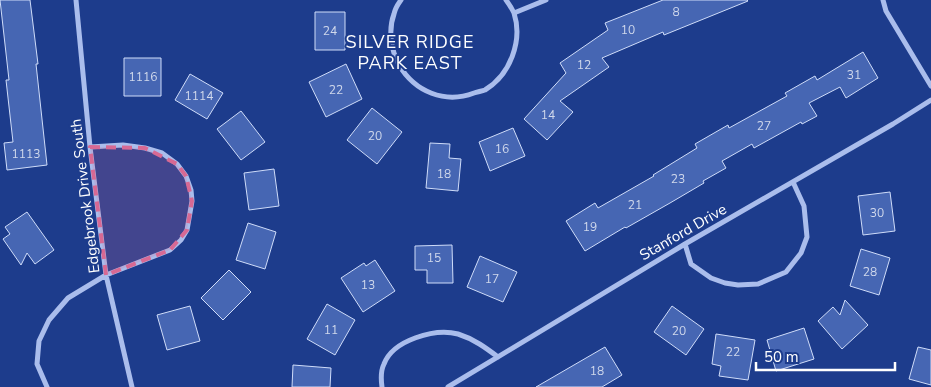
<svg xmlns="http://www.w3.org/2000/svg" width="931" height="387" font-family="'Nunito Sans',sans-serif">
<rect width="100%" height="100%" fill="#1d3c8c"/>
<path fill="#4666b3" stroke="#cfdcf9" d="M0,0H30L38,64H36L47,165L7,170L4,143L13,142L6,80H9Z
M663,0H747L748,1L664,35L663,32L602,58L609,67L560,101L573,112L547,140L524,119L566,73L560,63L608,30L605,23Z
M315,12H345V50H315Z
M863,52L878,78L846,98L840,87L809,103L817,116L802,124L801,122L754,148L752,144L722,161L726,168L703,181L704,183L670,203L626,228L625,227L585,251L566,221L595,203L598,208L654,176L653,175L697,148L695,144L728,125L729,128L787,96L785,93L815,76L817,80Z
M124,58H161V96H124Z
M346,64L362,99L326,117L309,82Z
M190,74L223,93L207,119L175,100Z
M372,108L402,132L377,164L347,140Z
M241,111L265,142L241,160L217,129Z
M513,128L525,156L490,171L479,142Z
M430,143L450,144L449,158L461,159L458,191L426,188Z
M274,169L279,206L249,210L244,173Z
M890,192L895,231L863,235L858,196Z
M27,212L54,250L35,264L27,253L21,265L3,239L10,234L5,227Z
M248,223L276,232L265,269L236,260Z
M452,245L453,283H427V270H415V246Z
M861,249L890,258L879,295L850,286Z
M480,256L517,272L503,302L467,287Z
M375,260L395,291L363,312L341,278L364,263L366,266Z
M229,270L251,292L223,320L201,298Z
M845,300L868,325L842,349L818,321L833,307L840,315Z
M327,304L355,320L335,355L307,339Z
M190,306L200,341L167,350L157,315Z
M672,306L704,329L686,355L654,332Z
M804,328L814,359L776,371L767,340Z
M716,334L755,340L748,380L719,376L721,366L712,364Z
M605,347L622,375L602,387H536Z
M918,347L931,350V385L909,379Z
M293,365L331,368L330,387H292Z"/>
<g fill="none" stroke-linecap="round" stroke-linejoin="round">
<path stroke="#aabdec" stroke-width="5" d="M76,0L90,147L106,275L132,387
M401,0C398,4 395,9 394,14C388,30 391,50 399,65C415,92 445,104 474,93C477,92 482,91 485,90C510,75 523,41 514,13C512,9 509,4 506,0
M883,0L886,11L931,86
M514,13L546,0
M685,244L691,264L711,278L725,283L738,285L758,284L786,272L801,253L807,237L804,206L793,182
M47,387L37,364L39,341L49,320L68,298L106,275L170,250L181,240L187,230L192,201L191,190L186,176L177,164L162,153L145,148L123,145L90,147
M382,387C381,380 381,370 384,364C393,340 435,328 458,334C474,339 486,348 498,357
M448,387L685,244L893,124L931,100"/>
</g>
<path fill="#d76994" fill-opacity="0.2" stroke="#d76994" stroke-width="4" stroke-dasharray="10 6" stroke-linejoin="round" d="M90,147L145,148L177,164L186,176L192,201L187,230L170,250L106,275Z"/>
<g text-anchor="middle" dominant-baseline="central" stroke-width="4" stroke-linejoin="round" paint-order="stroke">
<g font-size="12" fill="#d1d9ec">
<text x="676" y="12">8</text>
<text x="628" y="30">10</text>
<text x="330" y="31">24</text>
<text x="584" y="65">12</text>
<text x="854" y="75">31</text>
<text x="143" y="77">1116</text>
<text x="336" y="90">22</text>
<text x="199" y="96">1114</text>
<text x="548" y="115">14</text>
<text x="764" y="126">27</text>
<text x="375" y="136">20</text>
<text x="502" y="149">16</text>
<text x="26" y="154">1113</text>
<text x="444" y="174">18</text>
<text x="678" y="179">23</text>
<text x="635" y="205">21</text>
<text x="877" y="213">30</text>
<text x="590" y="227">19</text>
<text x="434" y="258">15</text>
<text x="870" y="272">28</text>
<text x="492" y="279">17</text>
<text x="368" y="285">13</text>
<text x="331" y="330">11</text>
<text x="679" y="331">20</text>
<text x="733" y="352">22</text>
<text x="597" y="371">18</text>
</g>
<g font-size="15" fill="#fff" stroke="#1d3c8c">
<text transform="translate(85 196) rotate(-97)">Edgebrook Drive South</text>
<text transform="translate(683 232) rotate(-30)">Stanford Drive</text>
</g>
<g font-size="18" letter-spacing="1" fill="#fff" stroke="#1d3c8c">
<text x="410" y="42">SILVER RIDGE<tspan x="410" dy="21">PARK EAST</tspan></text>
</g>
</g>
<path d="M756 362v8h139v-8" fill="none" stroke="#ffffff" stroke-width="2.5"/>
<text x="764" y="362" font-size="15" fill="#ffffff" stroke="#1d3c8c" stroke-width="4" paint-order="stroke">50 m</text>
</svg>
